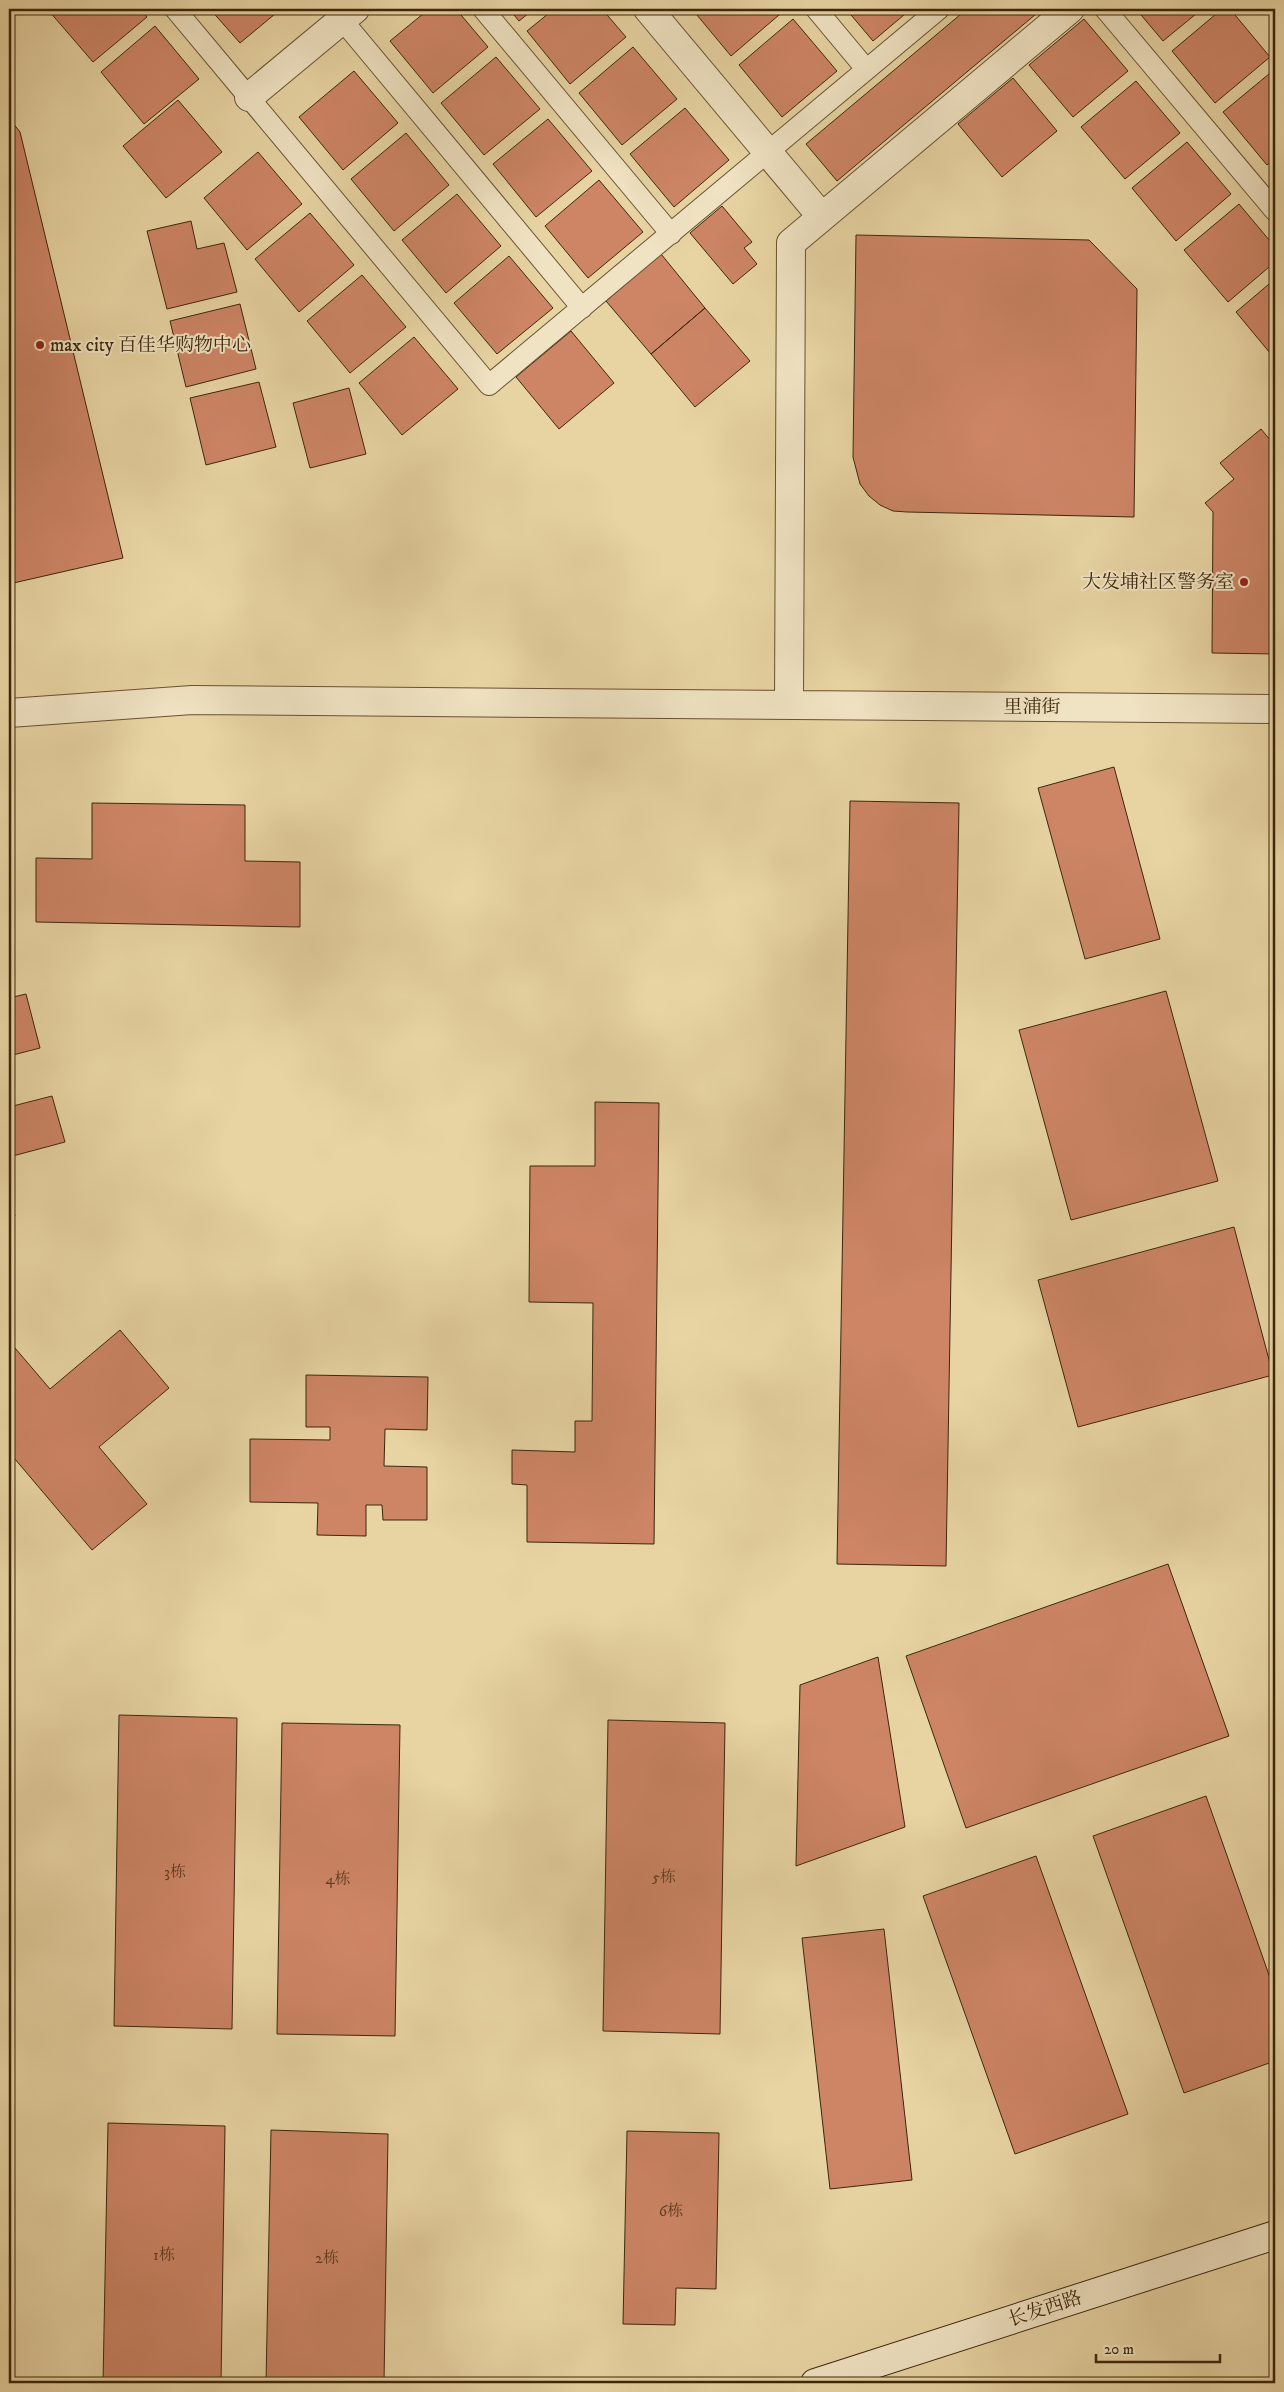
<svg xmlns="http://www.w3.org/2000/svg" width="1284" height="2392" font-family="'IM FELL DW Pica','Noto Serif SC',serif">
<rect width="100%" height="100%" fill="#e8d4a3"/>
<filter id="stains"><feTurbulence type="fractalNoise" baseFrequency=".004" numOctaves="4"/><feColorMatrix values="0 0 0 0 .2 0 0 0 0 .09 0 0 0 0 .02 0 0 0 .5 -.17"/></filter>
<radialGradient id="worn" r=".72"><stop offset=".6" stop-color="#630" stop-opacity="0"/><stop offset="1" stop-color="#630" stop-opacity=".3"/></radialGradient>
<path fill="#cd8566" stroke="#3c270b" d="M52,9H141L147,17L93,62L49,11Z
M210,9H281L240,43Z
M429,9H456L488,47L433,93L390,41Z
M509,9H534L519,21Z
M554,9H602L626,37L570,84L527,31Z
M692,9H786L731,56Z
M846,9H911L873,41Z
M967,9H1042L837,181L806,144Z
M1136,9H1202L1163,41Z
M1222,9H1230L1270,57L1215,103L1172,51Z
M793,19L837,71L782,117L739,65Z
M1084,19L1128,71L1073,117L1029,65Z
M155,26L199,79L144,124L101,72Z
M633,47L677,99L622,145L579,93Z
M496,57L540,109L484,155L441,103Z
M1275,69V158L1267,165L1223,112Z
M354,71L398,123L343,170L299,117Z
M1013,78L1057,131L1002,177L958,124Z
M1136,81L1180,133L1125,179L1081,127Z
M178,100L222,152L166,198L123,146Z
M685,108L729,160L674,207L630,154Z
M9,118L20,132L123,558L9,584Z
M548,119L592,171L536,217L493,164Z
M406,133L449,185L394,231L351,179Z
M1187,142L1231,194L1176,241L1132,188Z
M258,152L302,204L247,250L204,198Z
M599,180L643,232L588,278L545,226Z
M457,194L501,246L446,293L402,240Z
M1239,204L1275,247V262L1228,302L1184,250Z
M722,206L752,242L744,248L757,264L733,284L690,233Z
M310,213L354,265L299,312L255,259Z
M191,221L197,249L224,243L237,292L167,309L147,231Z
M856,235L1089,240L1137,289L1134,517L907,512L893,511L880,505L869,496L860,484L853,457Z
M661,254L705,308L651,354L606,301Z
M509,256L553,308L497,354L454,303Z
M362,275L406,327L350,373L307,321Z
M1275,279V359L1236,312Z
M240,304L256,369L186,387L170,321Z
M705,308L750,361L695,407L651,354Z
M571,331L614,383L559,429L516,377Z
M414,337L458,389L402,435L359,383Z
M259,382L276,447L206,465L190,398Z
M349,388L366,454L310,468L293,403Z
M1261,429L1275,446V654L1212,653L1213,512L1205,503L1234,479L1220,463Z
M1114,767L1160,939L1085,959L1038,788Z
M850,801L959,803L946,1566L837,1564Z
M92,803L245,805V861L300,862V927L36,922V858L92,859Z
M1166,991L1218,1181L1071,1220L1019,1030Z
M26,994L40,1048L9,1056V998Z
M9,1090L13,1106L52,1096L65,1142L9,1157Z
M595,1102L659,1103L654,1544L527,1542V1485L512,1484V1450L575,1452V1421H592L593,1303L529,1302L530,1166H595Z
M9,1194L15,1216L9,1217Z
M1234,1227L1273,1375L1078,1427L1038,1280Z
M120,1330L169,1388L99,1447L147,1504L92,1550L9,1452V1341L50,1389Z
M306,1375L428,1377L427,1430L385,1429L384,1466L427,1467V1520H383L382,1505H366V1536L317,1535L318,1503L250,1502V1439L330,1440V1427H306Z
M1168,1564L1229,1736L966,1828L906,1656Z
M878,1657L905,1827L796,1866L800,1685Z
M119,1715L237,1718L232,2029L114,2026Z
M608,1720L725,1723L720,2034L603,2031Z
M282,1723L400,1725L395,2036L277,2034Z
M1206,1796L1275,1992V2061L1184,2093L1093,1836Z
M1036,1856L1128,2114L1015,2154L923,1896Z
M884,1929L912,2180L830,2189L802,1938Z
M108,2123L225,2126L221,2383H103Z
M271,2130L388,2134L384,2383H266Z
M627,2131L719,2133L716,2289L676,2288L675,2325L623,2324Z"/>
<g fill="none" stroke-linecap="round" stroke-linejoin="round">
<g stroke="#675231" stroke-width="22">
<path id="lane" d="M175,9L489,385L939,9
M333,9L582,308
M483,9L671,234
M816,9L866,69
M1105,9L1275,211"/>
</g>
<g stroke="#675231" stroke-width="30">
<path id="street" d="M648,9L822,217
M249,97L355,9
M789,705L791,243L1070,9
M9,713L192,700L1275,709"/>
</g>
<g stroke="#3c270b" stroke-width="30">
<path id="secondary" d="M815,2383L1275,2235"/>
</g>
<use href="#lane" stroke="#f0e3c3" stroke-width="20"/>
<use href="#street" stroke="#f0e3c3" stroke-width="28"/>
<use href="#secondary" stroke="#f0e3c3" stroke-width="28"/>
</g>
<g fill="#8f2418" stroke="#f0e3c3" stroke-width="2">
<circle cx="40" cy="345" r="5"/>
<circle cx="1244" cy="582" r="5"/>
</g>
<g text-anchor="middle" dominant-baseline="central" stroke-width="4" stroke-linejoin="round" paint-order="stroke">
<g font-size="16" fill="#603e22">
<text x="175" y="1872">3栋</text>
<text x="664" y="1877">5栋</text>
<text x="338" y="1879">4栋</text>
<text x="671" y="2211">6栋</text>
<text x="164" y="2255">1栋</text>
<text x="327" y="2258">2栋</text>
</g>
<g font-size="19" fill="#3c270b" stroke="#f0e3c3" text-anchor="start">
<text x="50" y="345">max city 百佳华购物中心</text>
<text x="1234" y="582" text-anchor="end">大发埔社区警务室</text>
</g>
<g font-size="19" fill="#3c270b" stroke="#f0e3c3">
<text x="1032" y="707">里浦街</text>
<text transform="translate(1045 2309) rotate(-18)">长发西路</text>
</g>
</g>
<rect width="1284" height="2392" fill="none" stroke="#e8d4a3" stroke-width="30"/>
<rect x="10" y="10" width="1264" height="2372" fill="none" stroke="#3c270b" stroke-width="2.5"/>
<rect x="15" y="15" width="1254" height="2362" fill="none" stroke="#3c270b"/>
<path d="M1096 2354v8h124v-8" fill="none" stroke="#3c270b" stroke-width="2.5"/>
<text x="1104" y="2354" font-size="15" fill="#3c270b" stroke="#f0e3c3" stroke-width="4" paint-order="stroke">20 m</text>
<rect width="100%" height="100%" filter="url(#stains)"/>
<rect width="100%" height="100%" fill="url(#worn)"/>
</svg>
